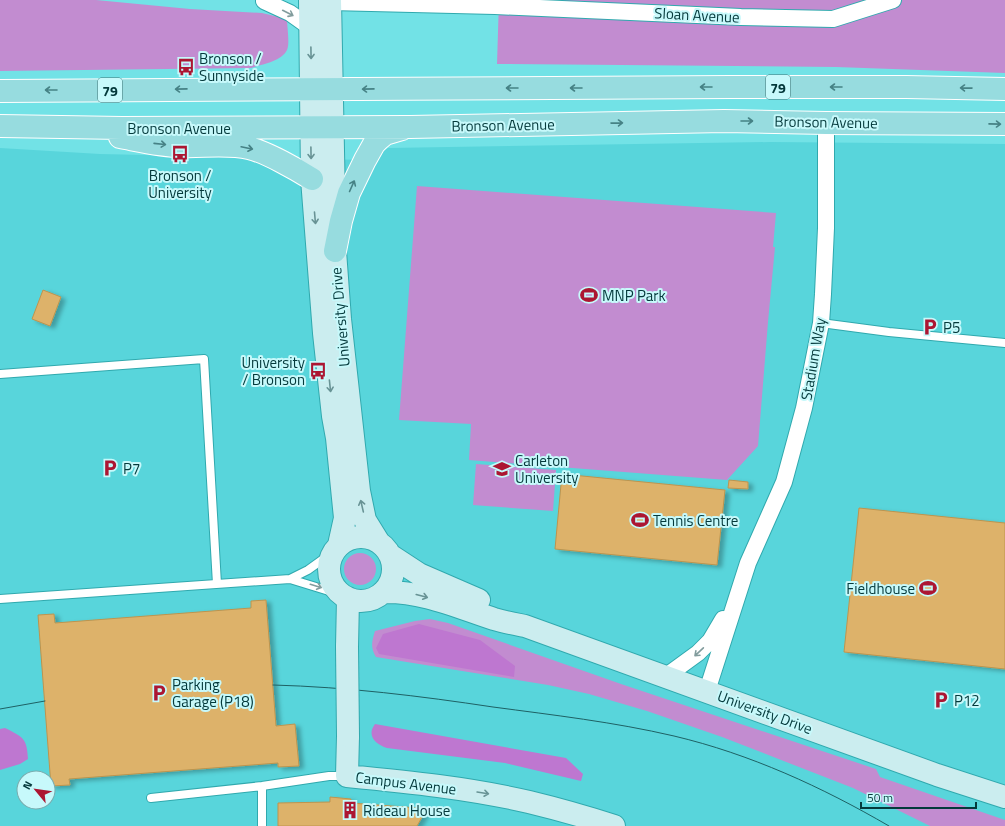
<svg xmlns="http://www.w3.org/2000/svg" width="1005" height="826" font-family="'Titillium Web',sans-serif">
<defs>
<filter id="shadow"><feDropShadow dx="4.5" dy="2.5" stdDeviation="2" flood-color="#0004"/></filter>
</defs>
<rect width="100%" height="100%" fill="#72e2e6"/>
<path fill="#58d5db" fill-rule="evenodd" d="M770,142L1005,144V826H0V148L100,154L365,160L388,148ZM24,778H48V802H24Z"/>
<path fill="#c28cd0" d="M0,0H96L190,9L262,13L287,19C287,26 290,44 287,50C281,62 262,64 251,68L0,71Z
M499,0H1005V73L836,67L497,64Z
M417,186L776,213L773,247H775L768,322L758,446L727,480L469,460L471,424L399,420Z
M476,464L556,470L553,511L473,505Z
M344 569a16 16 0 1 1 32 0a16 16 0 1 1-32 0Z
M430,619L448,623L621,684L876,769L880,777L1005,820V826H930L853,788L722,737L647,711L589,694L548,685L376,657C370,647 372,641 375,631L415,621Z"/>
<path fill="#be77d0" d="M419,624L480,640L515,666L514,677L379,654L376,648L383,634Z
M375,724L566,758L583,774L581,781L505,763L387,748C376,744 366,736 375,724Z
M5,728C23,737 27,738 28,759L20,764L0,770V729Z"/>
<path fill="#ddb26b" stroke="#be944d" filter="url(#shadow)" d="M43,290L61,297L50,326L32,319Z
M562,474L725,490L717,565L555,549Z
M729,480L748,482V489L728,488Z
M859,508L1005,523V669L844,652Z
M266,600L276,726L295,724L299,766L278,767V763L69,779L70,785L51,786L38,615L54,614L55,623L251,608V601Z
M330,797L351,799V803L418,808L425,812L417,826H278V803L330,802Z"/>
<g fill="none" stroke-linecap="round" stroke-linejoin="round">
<g stroke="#30a9ae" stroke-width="10">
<path id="lane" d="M821,323L889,332L1005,343
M0,374L204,359L217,584
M290,579L308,570L333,552
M0,599L290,579L342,595
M151,798L262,786L329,776H347
M262,826V786"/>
</g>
<g stroke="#30a9ae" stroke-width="18">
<path id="street" d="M264,1L290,13L311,28
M330,2L495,6L741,17L833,19L893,0
M665,677L698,653L710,641L723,619
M707,691L748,563L784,482L804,408L821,323L823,294L826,228V123"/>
</g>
<g stroke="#30a9ae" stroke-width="24">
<path id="secondary" d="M310,0L312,179L324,333L333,416L337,438L345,518L339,545
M330,0L335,251L340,319L359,491L365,520L378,541
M329 569a32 32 0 1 1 64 0a32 32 0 1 1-64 0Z
M390,555L419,574L479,600
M383,592C423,591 457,607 494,619C504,622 515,624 525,626L937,775L1005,797
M347,647L348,598
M348,736L347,776C408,782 469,788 529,802C558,809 586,817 614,826"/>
</g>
<g stroke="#fff" stroke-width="24">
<path id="primary" d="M0,91L731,87H906L1005,89
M0,126L122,128L410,127L724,121L826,123L1005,124
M120,137C141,141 161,146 181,146C202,147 228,143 249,148C266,152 296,169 312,179
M335,251L341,221L349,193L365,160L374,144L379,139L385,134L402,129"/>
</g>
<use href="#lane" stroke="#fff" stroke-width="8"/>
<use href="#street" stroke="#fff" stroke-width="16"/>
<use href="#secondary" stroke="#cbedef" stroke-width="22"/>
<use href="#primary" stroke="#97dcdf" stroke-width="22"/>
<path stroke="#1e6164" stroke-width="1" d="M273,685C347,687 420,696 493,707C553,715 614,722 674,736C750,754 822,787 889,826
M0,709L45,701"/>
<g stroke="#30a9ae" stroke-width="24" stroke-linecap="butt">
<path id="secondary-bridge" d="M347,647L348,736"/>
</g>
<use href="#secondary-bridge" stroke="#cbedef" stroke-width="22"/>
</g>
<defs><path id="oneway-shaft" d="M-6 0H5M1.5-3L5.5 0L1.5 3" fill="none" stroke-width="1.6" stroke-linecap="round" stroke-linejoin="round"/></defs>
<g stroke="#829c9d">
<use href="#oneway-shaft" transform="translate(288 13) rotate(27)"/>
<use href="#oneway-shaft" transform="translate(316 586) rotate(17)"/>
<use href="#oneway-shaft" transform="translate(699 652) rotate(137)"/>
</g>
<g stroke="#689395">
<use href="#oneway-shaft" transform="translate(311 53) rotate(89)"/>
<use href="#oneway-shaft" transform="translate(311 153) rotate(89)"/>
<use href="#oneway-shaft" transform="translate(315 218) rotate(85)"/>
<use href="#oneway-shaft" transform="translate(330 386) rotate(84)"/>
<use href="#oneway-shaft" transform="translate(362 506) rotate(-103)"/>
<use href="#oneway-shaft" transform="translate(422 596) rotate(15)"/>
<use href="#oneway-shaft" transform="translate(483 793) rotate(9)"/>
</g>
<g stroke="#468285">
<use href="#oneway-shaft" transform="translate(706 87) rotate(180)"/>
<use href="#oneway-shaft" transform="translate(836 87) rotate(-180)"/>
<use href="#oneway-shaft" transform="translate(512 88) rotate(-180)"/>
<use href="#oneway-shaft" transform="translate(576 88) rotate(-180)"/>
<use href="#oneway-shaft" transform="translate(966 88) rotate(-179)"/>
<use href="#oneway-shaft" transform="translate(181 89) rotate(179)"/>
<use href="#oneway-shaft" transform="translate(368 89) rotate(179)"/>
<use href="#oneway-shaft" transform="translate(51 90) rotate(180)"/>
<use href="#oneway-shaft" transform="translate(747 121)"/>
<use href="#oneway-shaft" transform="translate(617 123) rotate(-1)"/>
<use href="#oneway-shaft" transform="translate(995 124) rotate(1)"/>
<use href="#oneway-shaft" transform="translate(160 144) rotate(6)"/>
<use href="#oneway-shaft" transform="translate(247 148) rotate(12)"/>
<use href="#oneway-shaft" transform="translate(352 186) rotate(-66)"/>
</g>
<defs>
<g id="bus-bare" transform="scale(1.38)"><path d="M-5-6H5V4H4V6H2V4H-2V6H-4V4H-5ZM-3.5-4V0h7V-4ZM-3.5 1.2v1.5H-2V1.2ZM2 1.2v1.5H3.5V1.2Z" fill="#ac1632" stroke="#c7f9fb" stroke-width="2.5" paint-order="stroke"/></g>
<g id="stadium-bare" transform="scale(1.38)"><path d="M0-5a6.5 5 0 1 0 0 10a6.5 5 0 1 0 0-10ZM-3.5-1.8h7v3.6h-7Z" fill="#ac1632" stroke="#c7f9fb" stroke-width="2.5" paint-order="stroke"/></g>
<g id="parking-bare" transform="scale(1.38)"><path d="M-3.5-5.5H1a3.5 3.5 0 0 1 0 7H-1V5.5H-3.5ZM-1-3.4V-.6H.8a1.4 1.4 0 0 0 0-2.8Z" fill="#ac1632" stroke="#c7f9fb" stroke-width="2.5" paint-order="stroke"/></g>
<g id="university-bare" transform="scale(1.38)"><path d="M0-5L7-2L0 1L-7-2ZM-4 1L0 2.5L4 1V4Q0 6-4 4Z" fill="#ac1632" stroke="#c7f9fb" stroke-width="2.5" paint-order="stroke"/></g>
<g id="building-bare" transform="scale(1.38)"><path d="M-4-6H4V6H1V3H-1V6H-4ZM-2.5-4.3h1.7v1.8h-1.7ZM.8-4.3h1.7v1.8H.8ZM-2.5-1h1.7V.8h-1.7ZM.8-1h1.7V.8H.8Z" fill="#ac1632" stroke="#c7f9fb" stroke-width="2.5" paint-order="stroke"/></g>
</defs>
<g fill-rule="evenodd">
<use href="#bus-bare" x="186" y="67"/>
<use href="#bus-bare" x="180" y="154"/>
<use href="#stadium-bare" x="589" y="295"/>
<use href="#parking-bare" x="930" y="327"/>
<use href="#bus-bare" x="318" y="371"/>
<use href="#parking-bare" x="110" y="468"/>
<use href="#university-bare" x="502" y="469"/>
<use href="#stadium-bare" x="640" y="520"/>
<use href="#stadium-bare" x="928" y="588"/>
<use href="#parking-bare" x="159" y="693"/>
<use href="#parking-bare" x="941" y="700"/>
<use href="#building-bare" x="350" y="810"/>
</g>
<g text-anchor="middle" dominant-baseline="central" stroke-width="4" stroke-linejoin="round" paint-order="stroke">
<g fill="#c7f9fb" stroke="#3e7375" stroke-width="1">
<rect x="766" y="75" width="24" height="24" rx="3"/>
<rect x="98" y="78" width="24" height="24" rx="3"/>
</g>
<g font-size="14" font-weight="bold" fill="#04393b">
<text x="778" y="87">79</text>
<text x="110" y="90">79</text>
</g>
<g font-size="15" fill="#04393b" stroke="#c7f9fb">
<text transform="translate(697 15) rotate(3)">Sloan Avenue</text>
<text transform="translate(826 122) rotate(1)">Bronson Avenue</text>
<text transform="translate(503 125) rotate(-1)">Bronson Avenue</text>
<text x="179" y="128">Bronson Avenue</text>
<text transform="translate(340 317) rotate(-95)">University Drive</text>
<text transform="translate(813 359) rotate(-80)">Stadium Way</text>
<text transform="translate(765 712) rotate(20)">University Drive</text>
<text transform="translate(406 783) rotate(7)">Campus Avenue</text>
</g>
<g font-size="15" fill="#04393b" stroke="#c7f9fb" text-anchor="start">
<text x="199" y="58">Bronson /<tspan x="199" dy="17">Sunnyside</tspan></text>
<text x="180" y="175" text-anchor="middle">Bronson /<tspan x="180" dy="17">University</tspan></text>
<text x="602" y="295">MNP Park</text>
<text x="943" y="327">P5</text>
<text x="305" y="362" text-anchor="end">University<tspan x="305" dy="17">/ Bronson</tspan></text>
<text x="515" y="460">Carleton<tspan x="515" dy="17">University</tspan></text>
<text x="123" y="468">P7</text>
<text x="653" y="520">Tennis Centre</text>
<text x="915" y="588" text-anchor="end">Fieldhouse</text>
<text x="172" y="684">Parking<tspan x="172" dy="17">Garage (P18)</tspan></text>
<text x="954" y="700">P12</text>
<text x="363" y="810">Rideau House</text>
</g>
</g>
<g transform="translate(36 790) rotate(299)"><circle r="19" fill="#c7f9fb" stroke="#79acae"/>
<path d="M0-3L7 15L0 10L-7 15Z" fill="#ac1632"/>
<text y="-6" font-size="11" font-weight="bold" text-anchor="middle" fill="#04393b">N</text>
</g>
<path d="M861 802v6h115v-6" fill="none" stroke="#04393b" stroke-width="2"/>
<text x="867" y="802" font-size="12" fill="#04393b" stroke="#c7f9fb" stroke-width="3" paint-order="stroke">50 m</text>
</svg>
